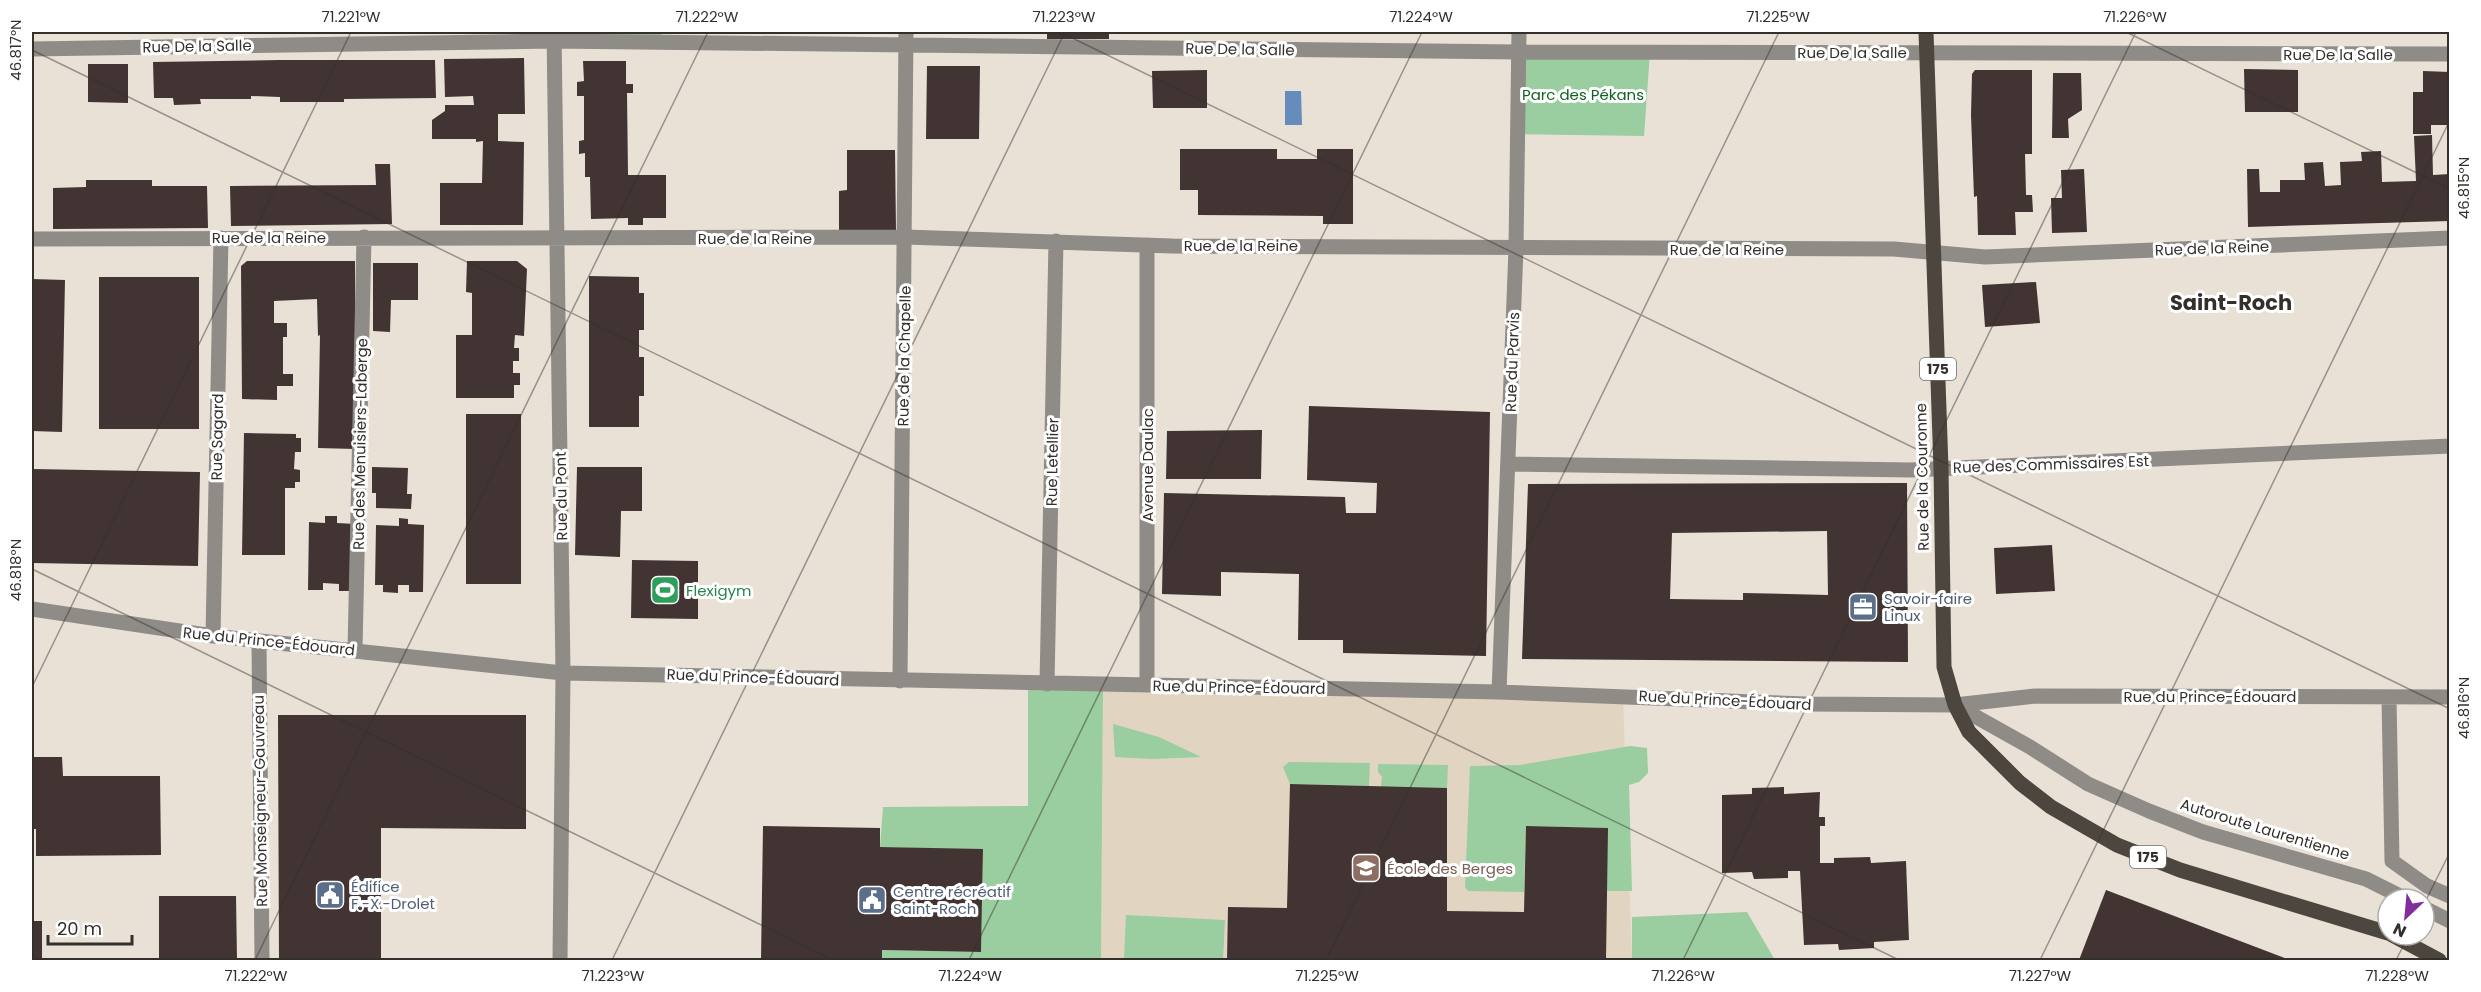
<svg xmlns="http://www.w3.org/2000/svg" width="2481" height="992" font-family="Poppins,sans-serif">
<rect width="100%" height="100%" fill="#e9e1d5"/>
<path fill="#e1d5c2" d="M1103,684L1623,696L1632,960H1101Z"/>
<path fill="#9acd9f" d="M554,32H662V41H554Z
M1519,52H1650L1644,136L1516,134Z
M1028,683L1103,684L1101,960H882V950L981,952L983,850L880,847L883,807L1028,806Z
M1113,724L1159,737L1201,757L1152,759L1115,757Z
M1630,746L1647,748L1648,773L1639,782L1629,785L1632,891H1607V828L1526,826L1524,892L1468,891L1465,887L1470,766L1520,765Z
M1289,762L1370,763L1369,786L1290,784L1283,767Z
M1378,764L1448,765L1447,788L1381,787L1382,777L1378,772Z
M1747,912L1775,960H1632V917Z
M1126,915L1225,920L1223,960H1124Z"/>
<path fill="#658cbd" d="M1285,91H1301L1302,125H1285Z"/>
<path fill="#413433" fill-rule="evenodd" d="M1047,32H1109V39H1047Z
M524,58L525,114H498V141L524,142L523,225H440V183H482L483,141L476,142V139H432V120L445,111V105H474L473,96L445,97L444,59Z
M280,60H435L436,98L344,99V102H280V97L251,96V99H200L201,104L174,105L173,98H154L153,62Z
M583,61H626V84H633V93H627L628,175H666V218H643V225H628V218L591,219L590,177H585V153L579,154V141L584,140V96H577V82L584,81Z
M88,64H128V103L88,102Z
M927,66H980L979,139H926Z
M2244,69L2298,70V112H2245Z
M1207,70V108H1153L1152,71Z
M1975,70H2032V154H2025L2026,195H2032L2033,212H2015L2016,235H1978L1977,196L1974,197L1971,115L1972,74Z
M2423,71L2450,72V125H2431V134H2413V92H2423Z
M2053,73H2081L2082,110L2068,119L2069,138H2052Z
M2432,135L2433,175L2450,174V221L2248,227L2247,169H2259L2260,192H2280V180H2305L2304,163L2323,162L2325,186L2341,185L2340,162L2362,161L2361,152L2381,151L2382,182L2416,181L2414,136Z
M1180,149H1277V159H1317V149H1353V224H1323V216L1198,215V190H1180Z
M847,150H895L896,231H839V191L847,190Z
M375,164H390L392,224L231,226L230,186L376,185Z
M2084,169L2087,232L2052,233L2051,198H2062L2061,170Z
M86,180H152V186H207L208,228L53,229V188L86,187Z
M247,261H355V449L318,448L320,335L318,336L317,299L274,301V323H287V337H283V374H293V386H277V400L242,399L241,266Z
M467,261H517L527,269L524,336L515,335L514,348H519V361H513V373H520V385H514V398H456V335H472V293L466,292Z
M373,263H418V300H391L390,332L373,331Z
M589,276L639,277V293H644V330H639V357H644V396H639V427H589Z
M99,277H199V429H99Z
M32,279L65,280L62,432L32,431Z
M2036,282L2040,323L1985,327L1982,285Z
M1309,406L1490,412L1486,656L1343,653V640H1298L1299,574L1221,572V596L1162,594L1164,493L1345,497L1346,513H1376L1377,483L1307,480Z
M466,414H521V584H466Z
M1262,430L1261,479H1166L1167,431Z
M244,433L296,434V438H301V452H295L294,469L300,470V482H295V488H285V555H242Z
M372,467L408,468L407,494H412L411,509L376,508V493H372Z
M577,467H642V511H621L620,557L575,555Z
M32,469L200,472L198,566L32,563Z
M1907,483L1908,662L1522,659L1528,484ZM1827,531L1828,595L1743,593V600L1670,599L1672,533Z
M325,516H337V523L356,524L351,591H339V584L323,583V590H308L309,522L325,523Z
M399,518L408,519V524L424,525L423,592H409V585H398V593L383,592V585H375L376,525L399,526Z
M2052,545L2055,591L1996,594L1994,548Z
M632,560L698,561V619L631,618Z
M278,715H526V829L381,828V960H279Z
M32,757H62L63,776H160L161,855L36,856V829H32Z
M1290,784L1447,788V911L1524,912L1526,826L1608,828L1606,960H1227L1228,907L1287,908Z
M1784,787V794L1820,792L1819,817H1825V826H1820V863H1834V858L1870,857L1871,863L1906,861L1909,940L1874,942V948L1839,950L1838,944L1804,945L1800,871H1788V878L1754,879L1752,872L1722,873V795L1752,794V788Z
M763,826L880,828V847L983,849L981,952L882,950V960H761Z
M2106,890L2290,960H2079Z
M159,896H236L237,960H159Z
M32,921H42V960H32Z"/>
<g fill="none" stroke-linecap="round" stroke-linejoin="round">
<path stroke="#8f8b87" stroke-width="15" d="M554,32L563,673L560,960
M32,49L554,41L1519,52L2450,54
M32,239L905,237L1172,246L1894,249L1985,257L2450,238
M1509,464L1911,470L2450,446
M32,609L213,636L563,673L1499,692L1806,704L1955,705L2035,696L2450,697
M213,636L221,238
M259,641L262,960
M355,650L364,237
M900,681L906,32
M1047,684L1056,241
M1147,685V245
M1499,692L1516,248L1519,32
M2389,697L2392,861L2427,886L2450,896
M1955,705L2030,747L2088,784L2149,811L2203,832L2366,879L2406,899
M2424,908L2450,921"/>
<path stroke="#4c463e" stroke-width="15" d="M1926,32L1941,468L1944,667L1955,705L1969,732L2020,783L2051,807L2117,845L2180,870L2388,933
M2392,935L2439,960"/>
</g>
<path fill="none" stroke="#33302c" stroke-width="1.5" stroke-opacity="0.45" d="M1060,32L2450,709M2126,32L2450,189M32,50L1899,960M32,569L833,960M32,687L351,32M2424,904L2450,852M255,960L708,32M612,960L1065,32M969,960L1422,32M1326,960L1779,32M1683,960L2136,32M2040,960L2450,120M2396,960L2409,935"/>
<defs>
<g id="stadium-square" transform="scale(1.5)"><rect x="-9" y="-9" width="18" height="18" rx="4" fill="#2e9e5b" stroke="#fff"/><path d="M0-5a6.5 5 0 1 0 0 10a6.5 5 0 1 0 0-10ZM-3.5-1.8h7v3.6h-7Z" fill="#fff"/></g>
<g id="office-square" transform="scale(1.5)"><rect x="-9" y="-9" width="18" height="18" rx="4" fill="#5c6f8a" stroke="#fff"/><path d="M-6-3h4V-5.5h4V-3h4V5H-6ZM-1-4.5V-3h2v-1.5ZM-6 0V1H6V0Z" fill="#fff"/></g>
<g id="school-square" transform="scale(1.5)"><rect x="-9" y="-9" width="18" height="18" rx="4" fill="#8d6e63" stroke="#fff"/><path d="M0-5L7-2L0 1L-7-2ZM-4 1L0 2.5L4 1V4Q0 6-4 4Z" fill="#fff"/></g>
<g id="civic-square" transform="scale(1.5)"><rect x="-9" y="-9" width="18" height="18" rx="4" fill="#5c6f8a" stroke="#fff"/><path d="M-.6-6.5H3V-4.5H.6V-3L4-1V1h2V6H-6V1h2V-1L-.6-3ZM-1.2 2.5V6h2.4V2.5Z" fill="#fff"/></g>
</defs>
<g fill-rule="evenodd">
<use href="#stadium-square" x="665" y="590"/>
<use href="#office-square" x="1863" y="607"/>
<use href="#school-square" x="1366" y="868"/>
<use href="#civic-square" x="330" y="895"/>
<use href="#civic-square" x="872" y="900"/>
</g>
<g text-anchor="middle" dominant-baseline="central" stroke-width="6" stroke-linejoin="round" paint-order="stroke">
<g fill="#fff" stroke="#706e6b" stroke-width="1.5">
<rect x="1920" y="358" width="36" height="22" rx="4.5"/>
<rect x="2130" y="846" width="36" height="22" rx="4.5"/>
</g>
<g font-size="14" font-weight="bold" fill="#33302c">
<text x="1938" y="369">175</text>
<text x="2148" y="857">175</text>
</g>
<g font-size="15" fill="#33302c" stroke="#fff">
<text transform="translate(197 46) rotate(-1)">Rue De la Salle</text>
<text transform="translate(1240 49) rotate(1)">Rue De la Salle</text>
<text x="1852" y="52">Rue De la Salle</text>
<text x="2338" y="54">Rue De la Salle</text>
<text x="269" y="237">Rue de la Reine</text>
<text x="755" y="238">Rue de la Reine</text>
<text x="1241" y="245">Rue de la Reine</text>
<text transform="translate(2212 248) rotate(-2)">Rue de la Reine</text>
<text x="1727" y="249">Rue de la Reine</text>
<text transform="translate(904 356) rotate(-89)">Rue de la Chapelle</text>
<text transform="translate(1512 362) rotate(-88)">Rue du Parvis</text>
<text transform="translate(217 437) rotate(-89)">Rue Sagard</text>
<text transform="translate(360 444) rotate(-89)">Rue des Menuisiers-Laberge</text>
<text transform="translate(1052 462) rotate(-89)">Rue Letellier</text>
<text transform="translate(2051 464) rotate(-2)">Rue des Commissaires Est</text>
<text transform="translate(1147 465) rotate(-90)">Avenue Daulac</text>
<text transform="translate(1922 477) rotate(-91)">Rue de la Couronne</text>
<text transform="translate(561 496) rotate(-91)">Rue du Pont</text>
<text transform="translate(269 641) rotate(6)">Rue du Prince-Édouard</text>
<text transform="translate(753 677) rotate(2)">Rue du Prince-Édouard</text>
<text transform="translate(1239 687) rotate(1)">Rue du Prince-Édouard</text>
<text x="2210" y="696">Rue du Prince-Édouard</text>
<text transform="translate(1725 700) rotate(3)">Rue du Prince-Édouard</text>
<text transform="translate(260 801) rotate(-91)">Rue Monseigneur-Gauvreau</text>
<text transform="translate(2265 829) rotate(17)">Autoroute Laurentienne</text>
</g>
<g font-size="15" fill="#116026" stroke="#fff">
<text x="1583" y="94">Parc des Pékans</text>
</g>
<g font-size="15" fill="#27864d" stroke="#fff" text-anchor="start">
<text x="686" y="590">Flexigym</text>
</g>
<g font-size="15" fill="#4e5e75" stroke="#fff" text-anchor="start">
<text x="1884" y="598">Savoir-faire<tspan x="1884" dy="17">Linux</tspan></text>
<text x="351" y="886">Édifice<tspan x="351" dy="17">F.-X.-Drolet</tspan></text>
<text x="893" y="891">Centre récréatif<tspan x="893" dy="17">Saint-Roch</tspan></text>
</g>
<g font-size="15" fill="#785e54" stroke="#fff" text-anchor="start">
<text x="1387" y="868">École des Berges</text>
</g>
<g font-size="21" font-weight="bold" fill="#33302c" stroke="#fff">
<text x="2231" y="302">Saint-Roch</text>
</g>
</g>
<rect width="2481" height="992" fill="none" stroke="#ffffff" stroke-width="66"/>
<g transform="translate(2406 917) rotate(206)"><circle r="28" fill="#ffffff" stroke="#adacab" stroke-width="1.5"/>
<path d="M0-4.5L10 22L0 15L-10 22Z" fill="#812d9c"/>
<text y="-9" font-size="16" font-weight="bold" text-anchor="middle" fill="#33302c">N</text>
</g>
<path d="M48 935v9h84v-9" fill="none" stroke="#33302c" stroke-width="3"/>
<text x="57" y="935" font-size="18" fill="#33302c" stroke="#ffffff" stroke-width="4.5" paint-order="stroke">20 m</text>
<rect x="33" y="33" width="2415" height="926" fill="none" stroke="#33302c" stroke-width="2"/>
<g font-size="15" text-anchor="middle" fill="#33302c">
<text x="351" y="22">71.221°W</text>
<text x="707" y="22">71.222°W</text>
<text x="1064" y="22">71.223°W</text>
<text x="1421" y="22">71.224°W</text>
<text x="1778" y="22">71.225°W</text>
<text x="2135" y="22">71.226°W</text>
<text transform="translate(16 50) rotate(-90)" y="5">46.817°N</text>
<text transform="translate(2464 188) rotate(-90)" y="5">46.815°N</text>
<text transform="translate(16 570) rotate(-90)" y="5">46.818°N</text>
<text transform="translate(2464 708) rotate(-90)" y="5">46.816°N</text>
<text x="256" y="981">71.222°W</text>
<text x="613" y="981">71.223°W</text>
<text x="970" y="981">71.224°W</text>
<text x="1327" y="981">71.225°W</text>
<text x="1683" y="981">71.226°W</text>
<text x="2040" y="981">71.227°W</text>
<text x="2397" y="981">71.228°W</text>
</g>
</svg>
